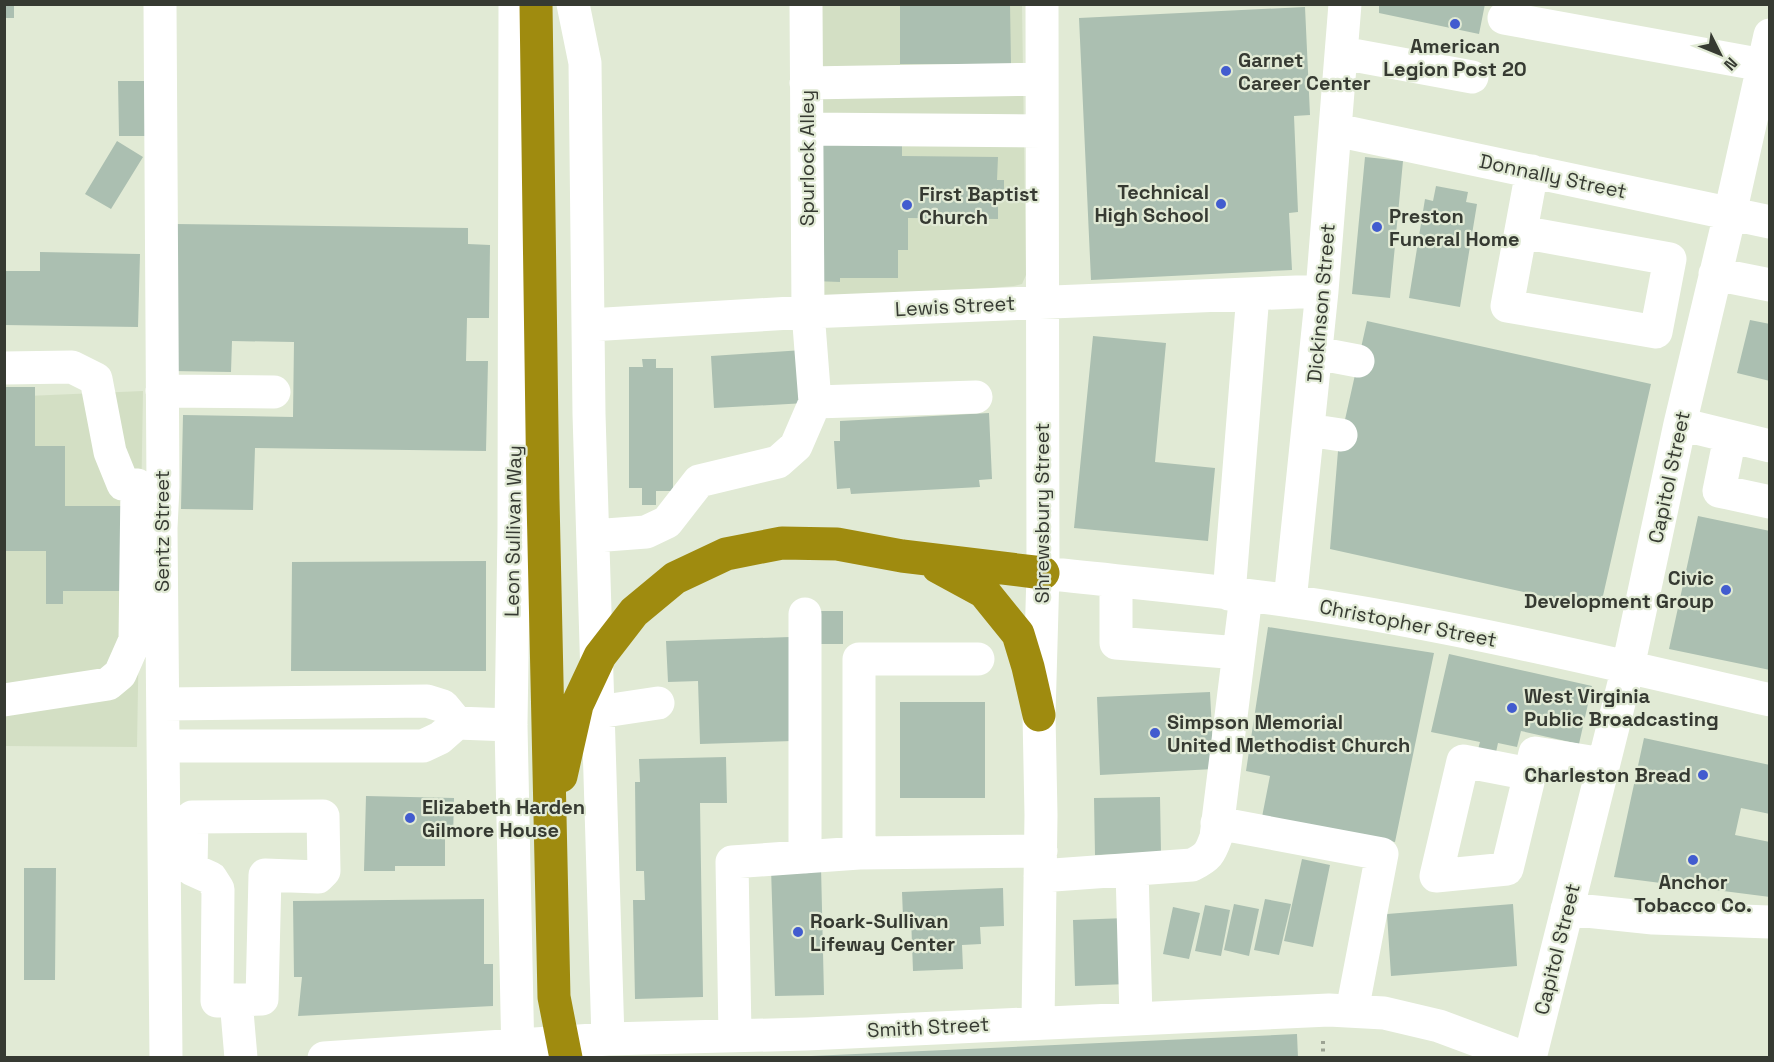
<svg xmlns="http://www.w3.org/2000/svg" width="1774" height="1062" font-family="'Space Grotesk',sans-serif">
<rect width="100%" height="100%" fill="#e1ead5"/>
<path fill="#d3dfc4" d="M812,5H1022L1026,275L1022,284L1014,286L820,302Z
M143,391L137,747L5,746L4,397Z"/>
<path fill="#abbfb1" d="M4,4H14V18H4Z
M900,4H1010L1011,64H900Z
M1379,4H1485L1479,34L1379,13Z
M1305,7L1310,115L1294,116L1298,212L1289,213L1292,270L1091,280L1079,18Z
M118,81H148L149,136H119Z
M117,141L143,157L111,209L85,194Z
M817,145L902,146V156L998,157L997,180H1004V192H998V219L908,218V250H898V278H840V282L814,281Z
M1365,157L1403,161L1390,298L1352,294Z
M1436,186L1468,192L1466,202L1477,204L1460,307L1409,298L1425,199L1433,201Z
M175,224L468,228V244L490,245L489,318H467L466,361H488L486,451L255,448L253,510L181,509L183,415L293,417L294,342L232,341L231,372L172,371Z
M40,252L140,254L138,327L4,325V271H40Z
M1750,320L1770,324V381L1737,373Z
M1367,321L1651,384L1600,609L1330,549L1338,451Z
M1093,336L1166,343L1155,462L1215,468L1208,541L1074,528Z
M803,350L806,403L714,408L711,356Z
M642,359H656V368H673V491H656V505H642V488H629V367H643Z
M5,387H35V446H65V506H124L123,591H63V604H46V551H5Z
M989,413L992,479L979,480L980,487L851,494L850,488L837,489L834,441H840V421Z
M1698,516L1770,531V670L1669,649Z
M486,561V671H291L292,562Z
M818,611H843V644H818Z
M1268,627L1434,653L1395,842L1262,817L1270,776L1246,771Z
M790,637L792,741L700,744L698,681L668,682L666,641Z
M1449,654L1592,686L1579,744L1521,731L1517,747L1498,743L1495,757L1477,753L1480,742L1431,732Z
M1210,692L1214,769L1100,775L1097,697Z
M900,702H985V798H900Z
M1644,738L1770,765V814L1741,808L1735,835L1770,842V897L1614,877Z
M726,757L727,803H700L703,997L635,999L633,900H645L644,871H636L635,782H640L639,759Z
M366,796L454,798L453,839H445V866H395V871H364Z
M1160,797L1161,853L1095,855L1094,798Z
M1302,859L1330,865L1313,947L1284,941Z
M821,867L824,995L775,996L771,868Z
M24,868H56L55,980H24Z
M1003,888L1004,926L980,927L981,944L962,945L963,969L913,971L911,917H903L902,892Z
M484,899V964H493V1006L298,1016L302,977H294L293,901Z
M1265,899L1291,904L1279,955L1254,950Z
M1234,904L1259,909L1249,956L1224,950Z
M1513,904L1517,966L1391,976L1387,914Z
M1205,905L1230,910L1221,956L1195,951Z
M1173,907L1200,913L1189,959L1163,954Z
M1126,918L1128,984L1075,986L1073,920Z
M1297,1034L1298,1058H811V1056Z"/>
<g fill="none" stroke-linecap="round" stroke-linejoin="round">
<path stroke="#9ca393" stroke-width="4" stroke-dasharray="3 4.5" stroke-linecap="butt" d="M1323,1041V1052"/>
<path stroke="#fff" stroke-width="33" d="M160,4L163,487L161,528L166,1058
M515,4L514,529L511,725L518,1058
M573,4L585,63L589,414L608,1039
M806,4L808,312L815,402L976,397
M1504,18L1763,65
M1342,53L1472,77
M806,83L1041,79
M807,129L1042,131
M1336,130L1770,222
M1521,232L1670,259L1656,332L1507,306L1532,171
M1715,274L1770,285
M589,325L808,312L1322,291
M1316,353L1358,361
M4,368L72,367L96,379L110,452L123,484L137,485L135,640L120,674L108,684L4,700
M162,391L274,392
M1680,424L1770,446
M1308,430L1341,435
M1730,437L1719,491L1770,502
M593,536L646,532L667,522L699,481L778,462L796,446L815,402
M1043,573C1125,582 1209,589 1290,601C1452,625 1611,663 1770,700
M1116,581V643L1239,653
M1229,594L1253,294
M1290,601L1322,291L1345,4
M164,704L427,701L443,706L457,723
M598,712L658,703
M164,746H423L440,738L457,723L511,725
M1530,774L1463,761L1436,876L1507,869L1535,753L1603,764
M323,816L324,871L318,877L265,875L262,999L217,1001L218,889L211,878L191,869L192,817Z
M1217,823L1382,854L1352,1011
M859,853V659H978
M805,857V614
M1132,870L1136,1018
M1040,876L1192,865C1208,857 1210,854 1216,837L1246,596
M1567,909L1653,918L1770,922
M236,1000L241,1058
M1038,1022L1041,815L1039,715L1043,573L1042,4
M735,1035L732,862L859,853L1041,851
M324,1058L608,1039L807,1034L1329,1010L1384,1013L1439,1026L1525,1058
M1530,1058L1628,667L1680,424L1730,214L1770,35"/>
<path stroke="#9f8b0f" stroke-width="33" d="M536,4L543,499L554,997L566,1058
M938,567L984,592L1018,634L1028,667L1039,715
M561,776L577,705L600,656L634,612L675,578L726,554L782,543L837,544L902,556L1043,573"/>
</g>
<g fill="#425ccf" stroke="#e1ead5" stroke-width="2">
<circle cx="1455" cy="24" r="6"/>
<circle cx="1226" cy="71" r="6"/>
<circle cx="1221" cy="204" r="6"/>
<circle cx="907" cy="205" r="6"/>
<circle cx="1377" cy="227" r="6"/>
<circle cx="1726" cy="590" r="6"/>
<circle cx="1512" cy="708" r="6"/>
<circle cx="1155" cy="733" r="6"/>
<circle cx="1703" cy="775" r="6"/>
<circle cx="410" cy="818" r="6"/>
<circle cx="1693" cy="860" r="6"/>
<circle cx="798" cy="932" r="6"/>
</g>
<g text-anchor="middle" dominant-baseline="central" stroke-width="4.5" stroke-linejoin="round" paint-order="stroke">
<g font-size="20" font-weight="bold" fill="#363a32" stroke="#e1ead5" text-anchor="start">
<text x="1455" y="46" text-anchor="middle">American<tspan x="1455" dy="23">Legion Post 20</tspan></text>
<text x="1238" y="60">Garnet<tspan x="1238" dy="23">Career Center</tspan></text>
<text x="1209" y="192" text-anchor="end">Technical<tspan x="1209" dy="23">High School</tspan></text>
<text x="919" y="194">First Baptist<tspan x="919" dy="23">Church</tspan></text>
<text x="1389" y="216">Preston<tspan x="1389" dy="23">Funeral Home</tspan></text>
<text x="1714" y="578" text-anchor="end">Civic<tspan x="1714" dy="23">Development Group</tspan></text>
<text x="1524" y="696">West Virginia<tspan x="1524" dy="23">Public Broadcasting</tspan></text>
<text x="1167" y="722">Simpson Memorial<tspan x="1167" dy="23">United Methodist Church</tspan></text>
<text x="1691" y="775" text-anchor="end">Charleston Bread</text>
<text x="422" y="807">Elizabeth Harden<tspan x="422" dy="23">Gilmore House</tspan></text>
<text x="1693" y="882" text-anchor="middle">Anchor<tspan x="1693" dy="23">Tobacco Co.</tspan></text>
<text x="810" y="921">Roark-Sullivan<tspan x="810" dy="23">Lifeway Center</tspan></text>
</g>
<g font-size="20" fill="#363a32" stroke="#e1ead5">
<text transform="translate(807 158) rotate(-90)">Spurlock Alley</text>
<text transform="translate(1553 176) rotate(12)">Donnally Street</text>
<text transform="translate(1321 303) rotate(-85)">Dickinson Street</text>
<text transform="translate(955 306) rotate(-3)">Lewis Street</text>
<text transform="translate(1669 477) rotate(-78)">Capitol Street</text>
<text transform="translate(1042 513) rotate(-90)">Shrewsbury Street</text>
<text transform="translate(162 531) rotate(-90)">Sentz Street</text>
<text transform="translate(513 531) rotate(-89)">Leon Sullivan Way</text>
<text transform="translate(1408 623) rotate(11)">Christopher Street</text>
<text transform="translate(1557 949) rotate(-76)">Capitol Street</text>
<text transform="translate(928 1027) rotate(-3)">Smith Street</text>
</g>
</g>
<rect width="1774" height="1062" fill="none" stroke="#363a32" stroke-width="12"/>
<g transform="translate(1720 54) rotate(133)" stroke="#e1ead5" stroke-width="4.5" paint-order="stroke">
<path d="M0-4.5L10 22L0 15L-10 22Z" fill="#363a32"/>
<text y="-9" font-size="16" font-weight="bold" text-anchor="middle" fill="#363a32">N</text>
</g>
</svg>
